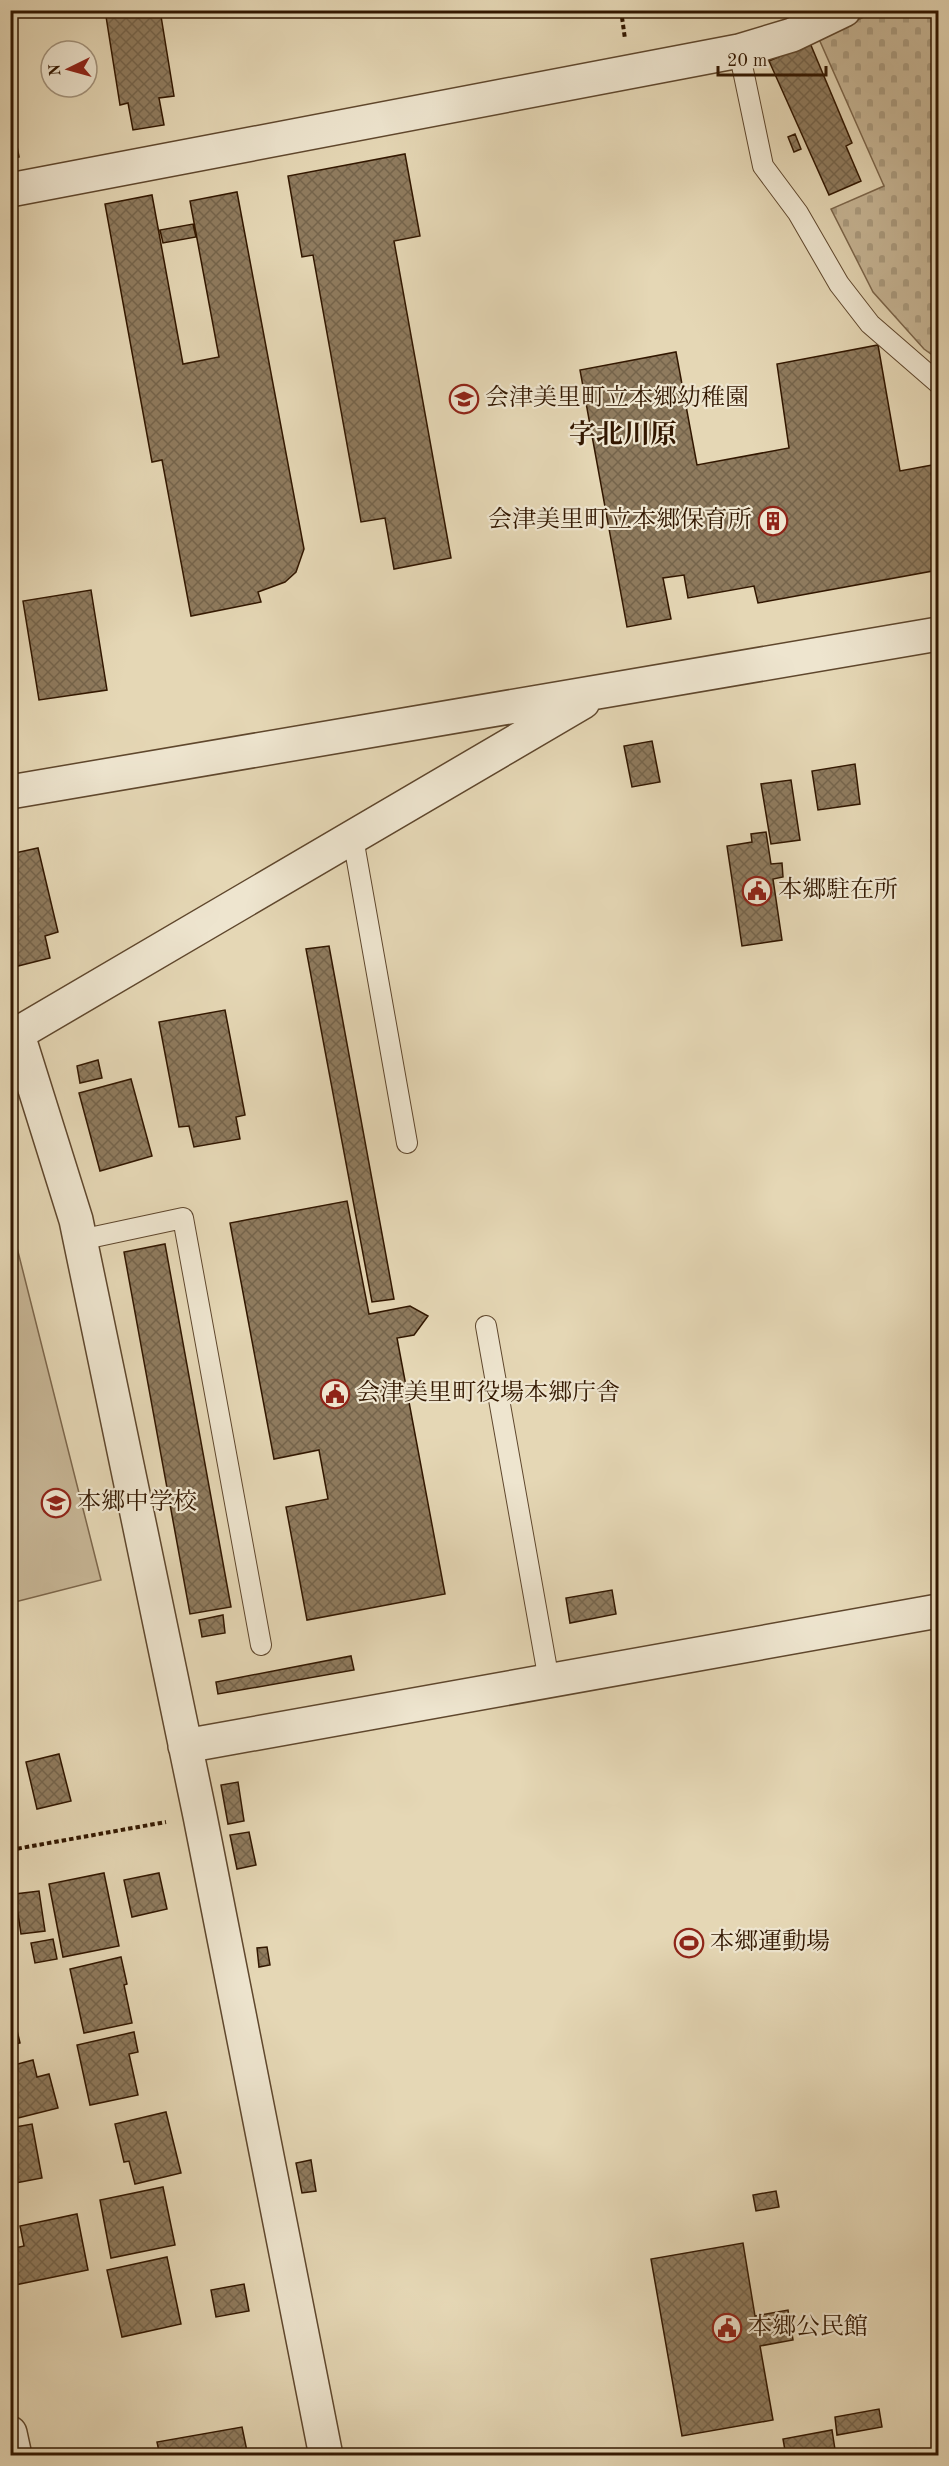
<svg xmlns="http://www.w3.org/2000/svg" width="949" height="2466" font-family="'Old Standard TT','Noto Serif JP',serif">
<defs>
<pattern id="cemetery-stones" width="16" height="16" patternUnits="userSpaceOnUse" patternTransform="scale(1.5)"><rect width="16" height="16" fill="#c7b696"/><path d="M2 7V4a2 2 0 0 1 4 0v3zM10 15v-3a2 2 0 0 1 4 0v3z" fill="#ab9c80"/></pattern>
<pattern id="building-cross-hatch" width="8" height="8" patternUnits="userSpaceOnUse" patternTransform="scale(1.5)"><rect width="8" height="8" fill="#8f7b5e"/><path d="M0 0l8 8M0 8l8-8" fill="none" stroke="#75644b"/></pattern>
</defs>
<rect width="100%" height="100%" fill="#e5d7b5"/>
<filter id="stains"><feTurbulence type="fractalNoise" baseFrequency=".00333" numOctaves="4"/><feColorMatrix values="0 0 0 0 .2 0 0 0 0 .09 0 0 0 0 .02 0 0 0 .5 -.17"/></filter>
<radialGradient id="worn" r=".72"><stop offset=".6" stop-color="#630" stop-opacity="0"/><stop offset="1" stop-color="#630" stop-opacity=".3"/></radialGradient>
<path fill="url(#cemetery-stones)" stroke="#7c664b" stroke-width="1.5" d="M876,11H938V359L924,349L873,292L831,209L884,186L819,39Z"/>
<path fill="#c7b696" stroke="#7c664b" stroke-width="1.5" d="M10,1220L101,1580L11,1603H10Z"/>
<path fill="url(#building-cross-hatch)" stroke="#321700" stroke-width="1.5" d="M105,10H160L174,96L159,98L164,125L133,130L128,103L120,105Z
M810,43L852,143L846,146L861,181L829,195L769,61Z
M14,130L19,157L10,159V131Z
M795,134L801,149L794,152L788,137Z
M405,154L420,236L394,241L451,558L394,569L385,518L361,522L313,255L302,257L288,176Z
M237,192L304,549L296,572L285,582L258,592L261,602L191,616L162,460L152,462L105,204L152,195L183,364L219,357L190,201Z
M193,224L196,237L163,243L160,230Z
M878,345L900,471L938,464V570L758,603L754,586L688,598L684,575L663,578L671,619L627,627L580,370L676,352L697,465L789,448L777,364Z
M91,590L107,690L39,700L23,601Z
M10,715L17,748L10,749Z
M652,741L660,782L632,787L624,746Z
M855,764L860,804L818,810L812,771Z
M791,780L800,840L771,844L761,784Z
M766,832L771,864L782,863L783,877L773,879L782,940L742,946L727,846L752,842L751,834Z
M38,848L58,932L45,936L50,958L14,967L10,952V854Z
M329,946L394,1299L372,1302L306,949Z
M225,1010L245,1115L236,1117L240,1139L194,1147L189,1126L179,1127L159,1022Z
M98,1060L102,1078L80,1083L77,1066Z
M131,1079L152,1156L100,1171L79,1093Z
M347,1201L369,1314L410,1306L428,1316L414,1335L397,1338L445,1594L307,1620L286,1507L328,1499L319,1450L274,1459L230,1223Z
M165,1244L231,1607L190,1614L124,1252Z
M612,1590L616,1614L570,1623L566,1598Z
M223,1615L225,1633L202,1637L199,1620Z
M351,1656L354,1670L218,1694L216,1682Z
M59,1754L71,1801L37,1809L26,1762Z
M238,1782L244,1821L228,1824L221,1785Z
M249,1832L256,1865L237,1869L230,1835Z
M104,1873L119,1946L63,1957L49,1884Z
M159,1873L167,1909L132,1917L124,1880Z
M39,1891L45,1931L21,1934L15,1894Z
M53,1939L57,1959L35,1963L31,1943Z
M267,1947L270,1965L259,1967L257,1948Z
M121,1957L127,1984L124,1985L132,2023L84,2033L70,1969Z
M10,2001L20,2043L10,2045Z
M134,2032L138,2052L129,2054L138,2095L90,2105L77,2045Z
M33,2060L37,2077L49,2074L58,2108L10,2120V2066Z
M166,2112L181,2173L135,2184L129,2161L124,2162L115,2124Z
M32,2124L42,2178L10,2184V2128Z
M311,2160L316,2191L302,2193L296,2163Z
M163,2187L175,2245L111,2258L100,2200Z
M776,2191L779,2207L756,2211L753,2195Z
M77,2214L88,2270L10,2286V2249L24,2246L20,2226Z
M743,2243L755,2316L788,2310L793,2340L760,2346L773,2420L682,2436L651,2259Z
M167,2257L181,2324L122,2337L107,2270Z
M244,2284L249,2311L216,2317L211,2290Z
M879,2409L882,2427L837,2435L835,2417Z
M242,2427L248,2456H160L157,2442Z
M832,2430L836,2456H786L783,2439Z"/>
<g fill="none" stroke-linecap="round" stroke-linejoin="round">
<g stroke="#5f472d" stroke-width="22">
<path id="lane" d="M739,51L763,166L798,213L839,284L870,324L938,383
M353,838L407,1143
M80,1240L183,1218L261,1645
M486,1326L549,1681"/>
</g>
<g stroke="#5f472d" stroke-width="36">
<path id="street" d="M10,190L739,51L792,35L844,10
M10,792L938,634
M18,1035L76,1220L200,1816L326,2456
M10,1038L583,702
M185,1746L938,1611
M10,2433L15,2456"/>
</g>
<path stroke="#321700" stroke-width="4" stroke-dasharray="4.5 3" stroke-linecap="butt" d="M621,10L625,39
M10,1850L166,1822"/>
<use href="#lane" stroke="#eee5cf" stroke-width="20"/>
<use href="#street" stroke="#eee5cf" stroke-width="33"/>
</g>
<defs>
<g id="school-ring" transform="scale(1.5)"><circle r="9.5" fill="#eee5cf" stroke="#8f2418" stroke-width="1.5"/><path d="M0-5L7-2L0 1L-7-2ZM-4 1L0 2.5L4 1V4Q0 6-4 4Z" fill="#8f2418"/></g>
<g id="building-ring" transform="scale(1.5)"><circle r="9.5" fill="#eee5cf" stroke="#8f2418" stroke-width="1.5"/><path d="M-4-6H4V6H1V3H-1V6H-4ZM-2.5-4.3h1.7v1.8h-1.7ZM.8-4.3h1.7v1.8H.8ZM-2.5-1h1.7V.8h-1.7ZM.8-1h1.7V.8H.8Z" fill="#8f2418"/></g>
<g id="civic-ring" transform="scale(1.5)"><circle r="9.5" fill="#eee5cf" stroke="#8f2418" stroke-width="1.5"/><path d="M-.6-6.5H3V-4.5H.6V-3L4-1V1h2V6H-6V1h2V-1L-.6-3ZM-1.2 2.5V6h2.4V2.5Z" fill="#8f2418"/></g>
<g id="stadium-ring" transform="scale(1.5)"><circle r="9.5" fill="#eee5cf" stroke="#8f2418" stroke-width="1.5"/><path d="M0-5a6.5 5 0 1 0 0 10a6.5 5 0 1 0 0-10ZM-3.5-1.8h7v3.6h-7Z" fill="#8f2418"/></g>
</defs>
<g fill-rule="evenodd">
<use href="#school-ring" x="464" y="399"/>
<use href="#building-ring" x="773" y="521"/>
<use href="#civic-ring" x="757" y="891"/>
<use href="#civic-ring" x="335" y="1394"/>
<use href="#school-ring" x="56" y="1503"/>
<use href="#stadium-ring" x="689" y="1943"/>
<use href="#civic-ring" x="727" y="2328"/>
</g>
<g text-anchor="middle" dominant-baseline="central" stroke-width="4.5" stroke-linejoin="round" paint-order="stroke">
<g font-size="24" fill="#321700" stroke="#eee5cf" text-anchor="start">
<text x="485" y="399">会津美里町立本郷幼稚園</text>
<text x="752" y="521" text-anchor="end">会津美里町立本郷保育所</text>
<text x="778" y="891">本郷駐在所</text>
<text x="356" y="1394">会津美里町役場本郷庁舎</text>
<text x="77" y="1503">本郷中学校</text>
<text x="710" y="1943">本郷運動場</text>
<text x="748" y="2328">本郷公民館</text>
</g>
<g font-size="27" font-weight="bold" fill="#321700" stroke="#eee5cf">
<text x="623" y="435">字北川原</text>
</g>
</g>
<rect width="949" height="2466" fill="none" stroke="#e5d7b5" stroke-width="36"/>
<rect x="12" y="12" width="925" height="2442" fill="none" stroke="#321700" stroke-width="3"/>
<rect x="18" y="18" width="913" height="2430" fill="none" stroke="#321700" stroke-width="1.5"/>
<g transform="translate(69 69) rotate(265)"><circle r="28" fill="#eee5cf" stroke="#a3937c" stroke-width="1.5"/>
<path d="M0-4.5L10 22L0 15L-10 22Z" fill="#8f2418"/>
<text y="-9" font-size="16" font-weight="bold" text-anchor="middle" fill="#321700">N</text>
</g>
<path d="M718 66v9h108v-9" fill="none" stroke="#321700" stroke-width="3"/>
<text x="727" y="66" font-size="18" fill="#321700" stroke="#eee5cf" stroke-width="4.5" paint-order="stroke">20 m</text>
<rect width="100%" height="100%" filter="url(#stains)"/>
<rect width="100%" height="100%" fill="url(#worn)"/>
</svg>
